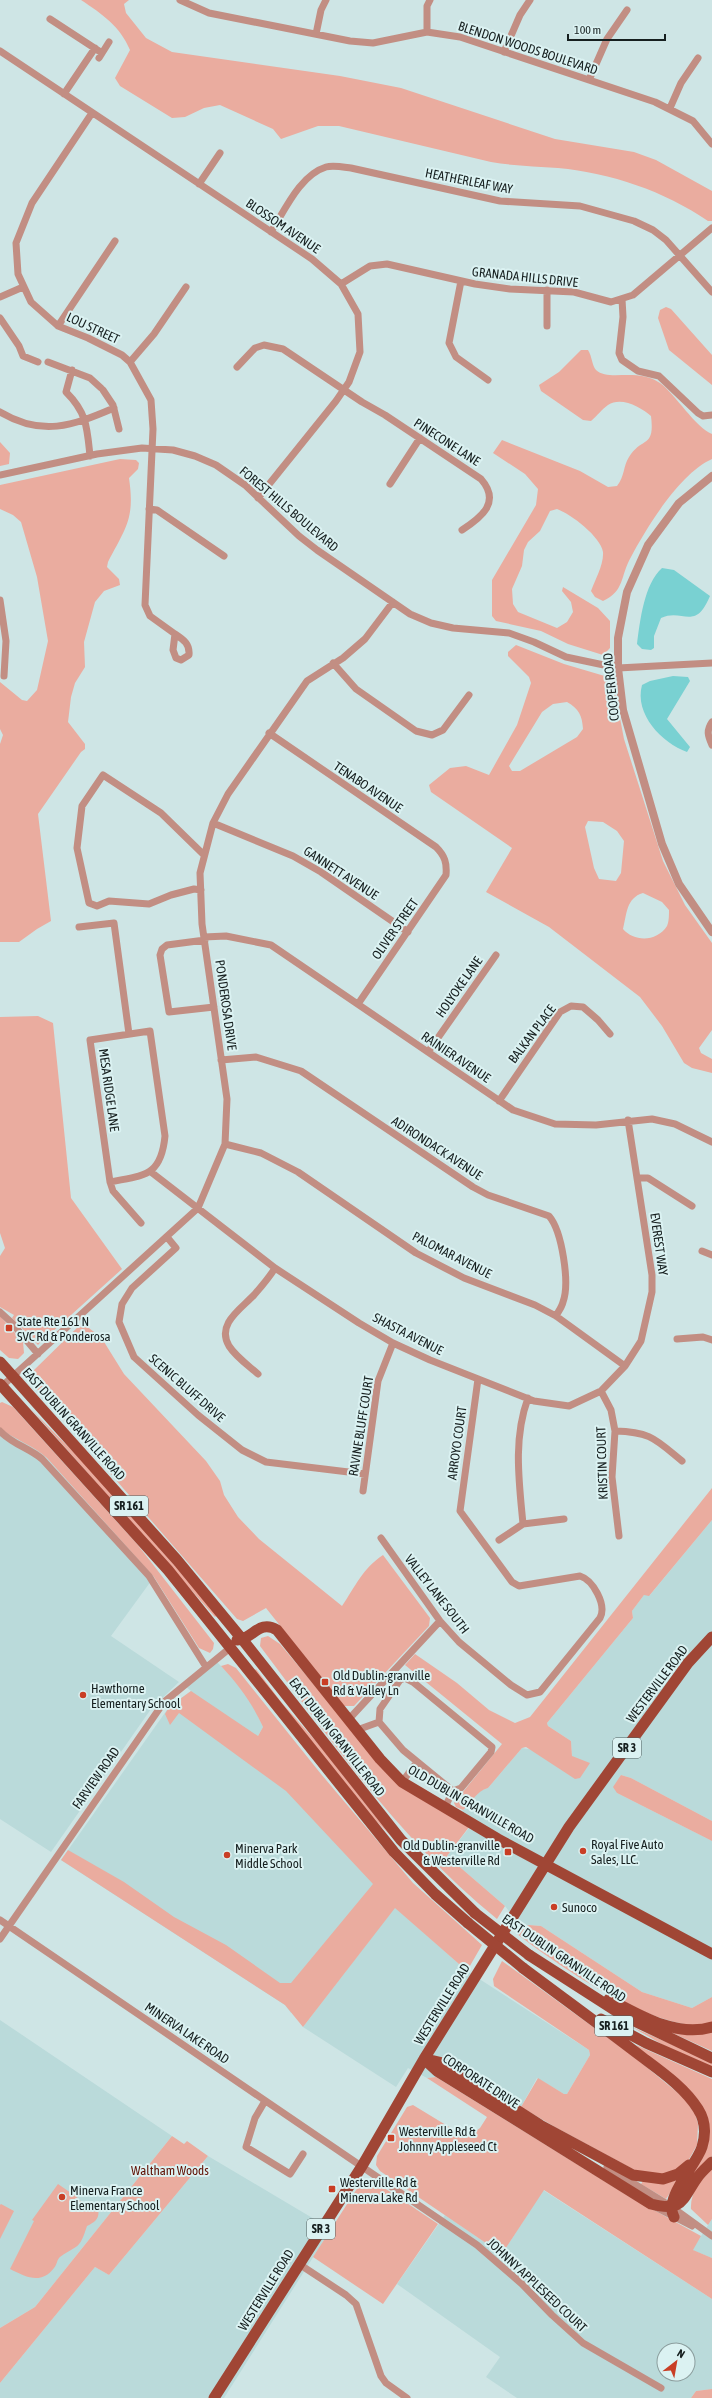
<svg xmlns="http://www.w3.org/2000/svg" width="712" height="2398" font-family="'Asap Condensed',sans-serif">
<rect width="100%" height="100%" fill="#cee5e5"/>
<path fill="#badada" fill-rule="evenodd" d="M0,1428L39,1451L47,1458L154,1577L111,1636L179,1682L151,1709L51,1852L0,1819Z
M712,1520V1821L631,1778L621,1775L617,1793L712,1841V1997L692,2008L642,1992L541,1926L529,1925L522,1928L505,1906L447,1856L469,1828L459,1819L463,1810L481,1790L488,1788L522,1748L572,1756L571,1741L548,1726L547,1723L633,1618L632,1611L644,1595H650Z
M215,1660L239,1684L251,1701L263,1727L258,1736L404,1873L291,2013L285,2005L61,1860L169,1707L191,1691L184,1685Z
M395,1907L467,1971L589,2050L590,2055L567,2094H564L537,2078L521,2107L436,2077L427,2078L408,2068L396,2087L303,2027Z
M0,2020L172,2136L35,2307L0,2328Z
M208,2156L331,2229L224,2398H0V2383L95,2267L109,2275Z
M543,2190L712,2299V2389L696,2391L691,2398H517L486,2377L500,2357L397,2284L445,2215L502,2254ZM664,2350H688V2374H664Z
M712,2219V2258L692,2250Z"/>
<path fill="#eaac9f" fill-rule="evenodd" d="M81,0H129L124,4L126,13L146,38L172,52L340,76L401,88L555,139L634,152L656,160L712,191V221H708C664,191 611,173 558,168C535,166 513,166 491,162L339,126H318L281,139L273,129L220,105L204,108L185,117L172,118L120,86L115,78L130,50C120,26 102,14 81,0Z
M666,307L671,309L712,355V385L669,350L658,318L660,310Z
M581,350H588C592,356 592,366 596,370C609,382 637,367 660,383C675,394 696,428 712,434V459C680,473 647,527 631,557C620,576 625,591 603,601L595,597L591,591C595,580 604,564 603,552C601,537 571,514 557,509L550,511L540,531L528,542L524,550L522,566L512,589L513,604L518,612L557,628L567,622L573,612L571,602L562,591L563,587L598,608L610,621V648L603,655L568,644L541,631L496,621L492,616V580L536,505L538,489L525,474L493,453L502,440L580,471L608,487L617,486C625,476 623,466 629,457C642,436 655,449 651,416C641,407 621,396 608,405C602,409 597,416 591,421L583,420L541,391L539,385L559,372Z
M0,442L10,453L9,464L0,466Z
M120,459L136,460L139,463L138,469L129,478C135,519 126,527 108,562L107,567L119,579L120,585L104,591L95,602L84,642L85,667L75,683L71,697L68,722L85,744V749L81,752L38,814L51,921L37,929L19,942H0V744L3,735L0,729V682L22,700L27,701L37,690L48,641L37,577L21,522L13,515L0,509V485Z
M516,645L564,664L608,677L613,682L624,739L663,861L685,905L712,943V1030L699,1048L701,1053L712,1059V1073L692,1068L684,1063L662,1026L640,997L549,927L486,892L512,848L431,792L429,785L450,768L466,766L489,775L517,725L531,683L529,677L508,656V652ZM567,702C579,709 582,715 583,729L577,737L520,771H512L509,766L542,712L553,704ZM588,821L603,822L617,831L624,841L621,873L616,881L599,879L594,868L585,827ZM643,893L662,902L669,910C669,915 669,922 667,926C657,942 634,942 623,929C627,914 626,898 643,893Z
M38,1016L53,1023L71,1198L122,1269L50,1334L48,1333L38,1345L12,1318L14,1315L0,1307V1256L5,1248L0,1233V1017Z
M0,1316L23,1342L24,1353L18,1359L9,1358L0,1350Z
M82,1323L101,1337L124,1374L206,1461L220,1481L224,1495L238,1517L259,1539L342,1606C355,1587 363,1568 383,1555L430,1618L429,1626L354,1706H344L266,1608L243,1621L237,1619L35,1387L32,1381V1372Z
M2,1402L13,1407L137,1544L214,1643L213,1649L210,1653L199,1648L154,1577L47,1458C33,1445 15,1440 0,1428V1403Z
M31,1409L107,1486L217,1615L215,1617Z
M712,1488V1520L649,1596L644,1595L632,1611L633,1618L547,1723L548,1726L571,1741L572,1756L590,1763L580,1778L575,1779L526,1747L522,1748L488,1788C476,1791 472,1803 463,1810L456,1807L454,1803L502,1744L405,1665L415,1654L457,1683L489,1710L515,1723L530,1717Z
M268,1636L280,1644L378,1761L469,1827L447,1856L505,1906L497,1919C402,1842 333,1743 260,1646L261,1638Z
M228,1664L236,1668L321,1774L413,1883L482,1945L467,1971L395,1908L303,2027L285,2005L61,1860L68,1850L124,1882L174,1917L226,1945L280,1983H291L373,1884L286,1791L179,1713L170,1725L165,1714L169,1707L191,1691L258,1736L263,1727C252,1703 239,1685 221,1666Z
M256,1669L282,1703L322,1748L391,1836L359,1804L254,1671Z
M621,1775L631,1778L712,1821V1841L617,1793L613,1787Z
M529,1925L541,1926L642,1992L692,2008L712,1997V2023C705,2024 698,2026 691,2025C635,2018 562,1968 517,1934L522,1928Z
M502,1961L633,2056L684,2098L695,2114L698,2124L697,2145L688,2161L680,2168L662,2175L640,2173L555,2127L521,2107L538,2078L564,2094H567L590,2055L589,2050L494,1986L493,1979Z
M632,2027L712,2062V2068L677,2053Z
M668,2031H712V2051Z
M636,2045L712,2079V2156L701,2167L681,2196L707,2122Z
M436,2077L630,2197L701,2236L693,2250L712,2258V2299L544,2190L502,2254L380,2171L376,2165L377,2156L407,2107L413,2105L464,2136H469L480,2128L487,2117L427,2078Z
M172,2136L184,2144L187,2141L208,2156L109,2275L95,2267L0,2383V2328L35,2307Z
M712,2167V2219L708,2225L691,2209C690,2193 701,2178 712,2167Z
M675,2179L677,2182L666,2199L641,2184L643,2181Z
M368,2180L377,2183L438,2224L383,2304L313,2257L360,2184Z
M58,2184L71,2193L73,2191L78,2194L77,2198C82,2204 92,2203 98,2208C100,2218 96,2222 87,2226C79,2251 78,2244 60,2257C57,2259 57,2265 54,2268C41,2285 26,2277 10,2269L34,2221L32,2220Z
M1,2204L14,2211L0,2239V2205Z
M712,2389V2398H691L696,2391Z"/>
<path fill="#79d1d2" d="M662,568L674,570L710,596C695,632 683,608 661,618L654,636V648L651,650L642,649L637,644C640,621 644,584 662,568Z
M673,676L688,677L690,681L667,719L690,747L687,752C662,743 634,714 642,685L650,681Z"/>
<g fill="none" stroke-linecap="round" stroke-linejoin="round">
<path stroke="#c28e83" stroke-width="7" d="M180,0L209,13L350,41L373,43L427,32L460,37L655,102L693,121L712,144
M50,19L102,53
M427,32V6L430,0
M316,34L321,10L326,0
M0,51L312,259L341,284L358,314L360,352L349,382L336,401L258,498
M504,52L520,15L530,0
M99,58L109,42
M589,80L607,39L627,10
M64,94L95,48
M670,108L681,83L698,58
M92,113L32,203L16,243L18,274L31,302L58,326L88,338L122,355L130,362L151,400L153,429L145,605L150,616L175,634L173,650L176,658L181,660L189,655C190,644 184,640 175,634
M199,184L220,153
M271,232C285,210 300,175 326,167C333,165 343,167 351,168L500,201L580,206L634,221L653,230L666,240L712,292
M461,281L449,343L456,357L488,380
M341,284L370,266L387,264L475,284L510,289L574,292L611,302L633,295L712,228
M547,290V326
M0,297L23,287
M622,299L623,317L619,353L622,360L638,371L659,376L698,413L703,416L712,415
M0,318L19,346L23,356L38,362
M58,326L115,241
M48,362L90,378L101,388
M130,362L154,334L186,287
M237,367L255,348L264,345L283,349L362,402L385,415L481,479C501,502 482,517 462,530
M72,370L66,392C87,413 87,427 90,456
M103,390L113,405L119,429
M0,412C42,437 72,426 114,408
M0,475L97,454L142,448L173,450L195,456L216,465L245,485L299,536L317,550L410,614L431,623L453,628L509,633L534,642L566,657L618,668L712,663
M390,484L420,438
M149,509L157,510L224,556
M0,600L6,641L4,676
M333,663L356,689L416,731L432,735L443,730L469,695
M712,722C706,731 708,736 712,745
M269,733L436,847C445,856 447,863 446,875L358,1004
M213,823L293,856L321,872L408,932
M201,890L194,889L171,895L149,904L109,901L97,906L89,903L77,848L82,806L103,775L161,813L203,854
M79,927L114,923L129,1034
M204,937L226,936L271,945L513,1110L555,1124L596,1125L652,1119L675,1124L712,1142
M205,940L167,945L162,949L160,955L169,1012L214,1007
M428,1052L496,955
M221,1060L256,1057L301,1071L473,1187L488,1195L549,1216C562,1231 570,1283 563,1302C562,1307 558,1312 556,1316
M499,1101L560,1012L571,1006L583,1007L598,1020L610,1034
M225,1144L261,1153L298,1172L416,1253L464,1278L535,1305L556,1316L625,1366
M151,1172L275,1268L359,1323L393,1343L430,1360L534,1401L569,1406L601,1391L625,1366L641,1341L652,1292V1275L628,1120
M637,1178H648L692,1206
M110,1182C144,1175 161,1177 165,1136L150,1031L90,1040L110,1182L113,1191L141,1223
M167,1237L176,1248L132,1288L122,1304L119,1322L134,1357L198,1415L242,1450L266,1462L365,1474
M702,1251L712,1255
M0,1312L12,1323L38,1354
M677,1339L703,1337L712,1340
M258,1374C249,1366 236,1357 229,1346C216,1324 241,1309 254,1295C261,1287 269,1278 275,1268
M0,1388L198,1208L225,1144L227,1099L202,924L200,873L213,823L228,794L307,681L343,658L365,639L393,602
M601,1391L611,1410L615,1431L612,1477L619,1536
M0,1431C12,1444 29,1448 42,1459L149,1576L206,1667
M615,1431C651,1432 655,1439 682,1461
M363,1491L378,1381L393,1343
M523,1524C519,1481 513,1439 528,1398
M381,1538L440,1621L459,1642L511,1685L527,1695L540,1692L600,1618C607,1605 593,1580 580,1576L519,1586L512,1582L460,1511L478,1379
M499,1540L523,1524L564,1519
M349,1719L440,1621
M357,1730L379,1722
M402,1782L417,1762
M445,1807L453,1791L461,1788L491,1752L492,1747L413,1682L405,1678L400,1680L380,1709L379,1722L403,1750L453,1791
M0,1920L477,2245L522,2284L552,2315L583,2343L661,2388
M0,1939L164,1702L230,1648
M265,2101L255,2118L246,2147L290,2174L303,2154
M607,2167L672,2207L712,2236
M657,2208L692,2226
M299,2264L346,2295L356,2304L381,2376L386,2383L407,2398"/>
<path stroke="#c28e83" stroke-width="8" d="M712,476L679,503L648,545L627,592L618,638V668L623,710L662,844L679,884L712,932"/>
<path stroke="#a04635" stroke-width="11" d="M0,1362L177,1560L242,1639L401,1840L475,1913
M0,1384L168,1570L394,1852L435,1894L468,1923
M237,1640C253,1639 259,1619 277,1630L380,1759L402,1782L498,1839L712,1954
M529,1955L624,2016L712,2058
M523,1968C563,1998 603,2027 642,2057C662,2072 685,2088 698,2109C705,2120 706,2134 702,2147C696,2166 663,2198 674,2217
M609,1999C639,2015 677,2038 712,2027
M601,2019L646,2043L712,2072
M424,2059L437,2071L651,2204C683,2212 681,2201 697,2178C701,2172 707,2167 712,2162
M426,2059L443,2063L540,2125L633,2175L663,2179L678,2174L689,2165
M214,2398L362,2166L424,2059L569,1827L688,1663L712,1637"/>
<path stroke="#a04635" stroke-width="11" d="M475,1913L529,1955
M468,1923L523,1968"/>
</g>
<g fill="#c93e25" stroke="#dbf2f2" stroke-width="1.5">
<rect x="5" y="1324" width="8" height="8" rx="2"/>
<rect x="321" y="1678" width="8" height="8" rx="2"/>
<circle cx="83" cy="1695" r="4"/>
<circle cx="583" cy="1851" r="4"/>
<rect x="504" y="1848" width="8" height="8" rx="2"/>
<circle cx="227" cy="1855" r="4"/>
<circle cx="554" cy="1907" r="4"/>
<rect x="387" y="2134" width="8" height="8" rx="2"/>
<rect x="328" y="2185" width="8" height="8" rx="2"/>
<circle cx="62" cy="2197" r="4"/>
</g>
<g text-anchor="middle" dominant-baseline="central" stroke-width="4" stroke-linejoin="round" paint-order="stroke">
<g fill="#dbf2f2" stroke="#515e5e" stroke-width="1">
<rect x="110" y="1496" width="38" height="20" rx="3"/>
<rect x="613" y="1738" width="28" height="20" rx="3"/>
<rect x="595" y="2016" width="38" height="20" rx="3"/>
<rect x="307" y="2219" width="28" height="20" rx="3"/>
</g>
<g font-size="12" font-weight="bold" fill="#161f1f">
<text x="129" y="1506">SR 161</text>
<text x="627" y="1748">SR 3</text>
<text x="614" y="2026">SR 161</text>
<text x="321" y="2229">SR 3</text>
</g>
<g font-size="13" fill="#161f1f" stroke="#dbf2f2">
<text transform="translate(528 48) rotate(18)">BLENDON WOODS BOULEVARD</text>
<text transform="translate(469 181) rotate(11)">HEATHERLEAF WAY</text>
<text transform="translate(283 226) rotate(34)">BLOSSOM AVENUE</text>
<text transform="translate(525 277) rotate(6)">GRANADA HILLS DRIVE</text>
<text transform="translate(93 328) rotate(25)">LOU STREET</text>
<text transform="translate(447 442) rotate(33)">PINECONE LANE</text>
<text transform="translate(289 509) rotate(40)">FOREST HILLS BOULEVARD</text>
<text transform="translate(611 687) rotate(-96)">COOPER ROAD</text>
<text transform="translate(368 787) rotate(34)">TENABO AVENUE</text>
<text transform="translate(341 873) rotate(33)">GANNETT AVENUE</text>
<text transform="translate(395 929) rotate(-55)">OLIVER STREET</text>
<text transform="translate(459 987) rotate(-55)">HOLYOKE LANE</text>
<text transform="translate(226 1005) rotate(82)">PONDEROSA DRIVE</text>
<text transform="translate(532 1034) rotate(-53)">BALKAN PLACE</text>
<text transform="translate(456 1057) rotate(34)">RAINIER AVENUE</text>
<text transform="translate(109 1090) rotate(82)">MESA RIDGE LANE</text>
<text transform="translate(437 1148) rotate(33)">ADIRONDACK AVENUE</text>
<text transform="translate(659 1244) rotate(82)">EVEREST WAY</text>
<text transform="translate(452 1255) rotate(27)">PALOMAR AVENUE</text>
<text transform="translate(408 1334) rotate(27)">SHASTA AVENUE</text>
<text transform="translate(187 1388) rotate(41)">SCENIC BLUFF DRIVE</text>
<text transform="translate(74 1424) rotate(48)">EAST DUBLIN GRANVILLE ROAD</text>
<text transform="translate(361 1426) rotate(-81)">RAVINE BLUFF COURT</text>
<text transform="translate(457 1443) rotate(-82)">ARROYO COURT</text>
<text transform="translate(602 1463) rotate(-92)">KRISTIN COURT</text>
<text transform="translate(437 1594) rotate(52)">VALLEY LANE SOUTH</text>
<text transform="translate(657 1684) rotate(-53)">WESTERVILLE ROAD</text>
<text transform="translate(337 1737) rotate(52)">EAST DUBLIN GRANVILLE ROAD</text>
<text transform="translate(96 1778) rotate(-55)">FARVIEW ROAD</text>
<text transform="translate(471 1804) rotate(30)">OLD DUBLIN GRANVILLE ROAD</text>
<text transform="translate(564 1958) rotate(34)">EAST DUBLIN GRANVILLE ROAD</text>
<text transform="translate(442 2004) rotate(-58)">WESTERVILLE ROAD</text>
<text transform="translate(187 2033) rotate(34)">MINERVA LAKE ROAD</text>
<text transform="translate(481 2081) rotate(33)">CORPORATE DRIVE</text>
<text transform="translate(537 2285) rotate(43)">JOHNNY APPLESEED COURT</text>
<text transform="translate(266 2290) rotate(-58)">WESTERVILLE ROAD</text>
</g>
<g font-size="13" fill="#161f1f" stroke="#dbf2f2" text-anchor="start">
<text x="17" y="1321">State Rte 161 N<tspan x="17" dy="15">SVC Rd &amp; Ponderosa</tspan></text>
<text x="333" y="1675">Old Dublin-granville<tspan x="333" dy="15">Rd &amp; Valley Ln</tspan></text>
<text x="91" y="1688">Hawthorne<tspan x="91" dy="15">Elementary School</tspan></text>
<text x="591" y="1844">Royal Five Auto<tspan x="591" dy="15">Sales, LLC.</tspan></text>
<text x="500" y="1845" text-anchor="end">Old Dublin-granville<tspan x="500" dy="15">&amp; Westerville Rd</tspan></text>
<text x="235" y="1848">Minerva Park<tspan x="235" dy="15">Middle School</tspan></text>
<text x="562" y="1907">Sunoco</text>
<text x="399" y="2131">Westerville Rd &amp;<tspan x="399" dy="15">Johnny Appleseed Ct</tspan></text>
<text x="340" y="2182">Westerville Rd &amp;<tspan x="340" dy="15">Minerva Lake Rd</tspan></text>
<text x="70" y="2190">Minerva France<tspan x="70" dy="15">Elementary School</tspan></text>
</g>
<g font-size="13" fill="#601003" stroke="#dbf2f2">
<text x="170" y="2170">Waltham Woods</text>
</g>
</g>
<g transform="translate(676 2362) rotate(31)"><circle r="19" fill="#dbf2f2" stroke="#8c9e9e"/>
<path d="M0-3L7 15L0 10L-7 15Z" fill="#c93e25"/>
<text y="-6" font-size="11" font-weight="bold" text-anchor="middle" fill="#161f1f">N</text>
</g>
<path d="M568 34v6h97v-6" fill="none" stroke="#161f1f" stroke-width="2"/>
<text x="574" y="34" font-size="12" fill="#161f1f" stroke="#dbf2f2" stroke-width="3" paint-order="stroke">100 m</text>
</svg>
